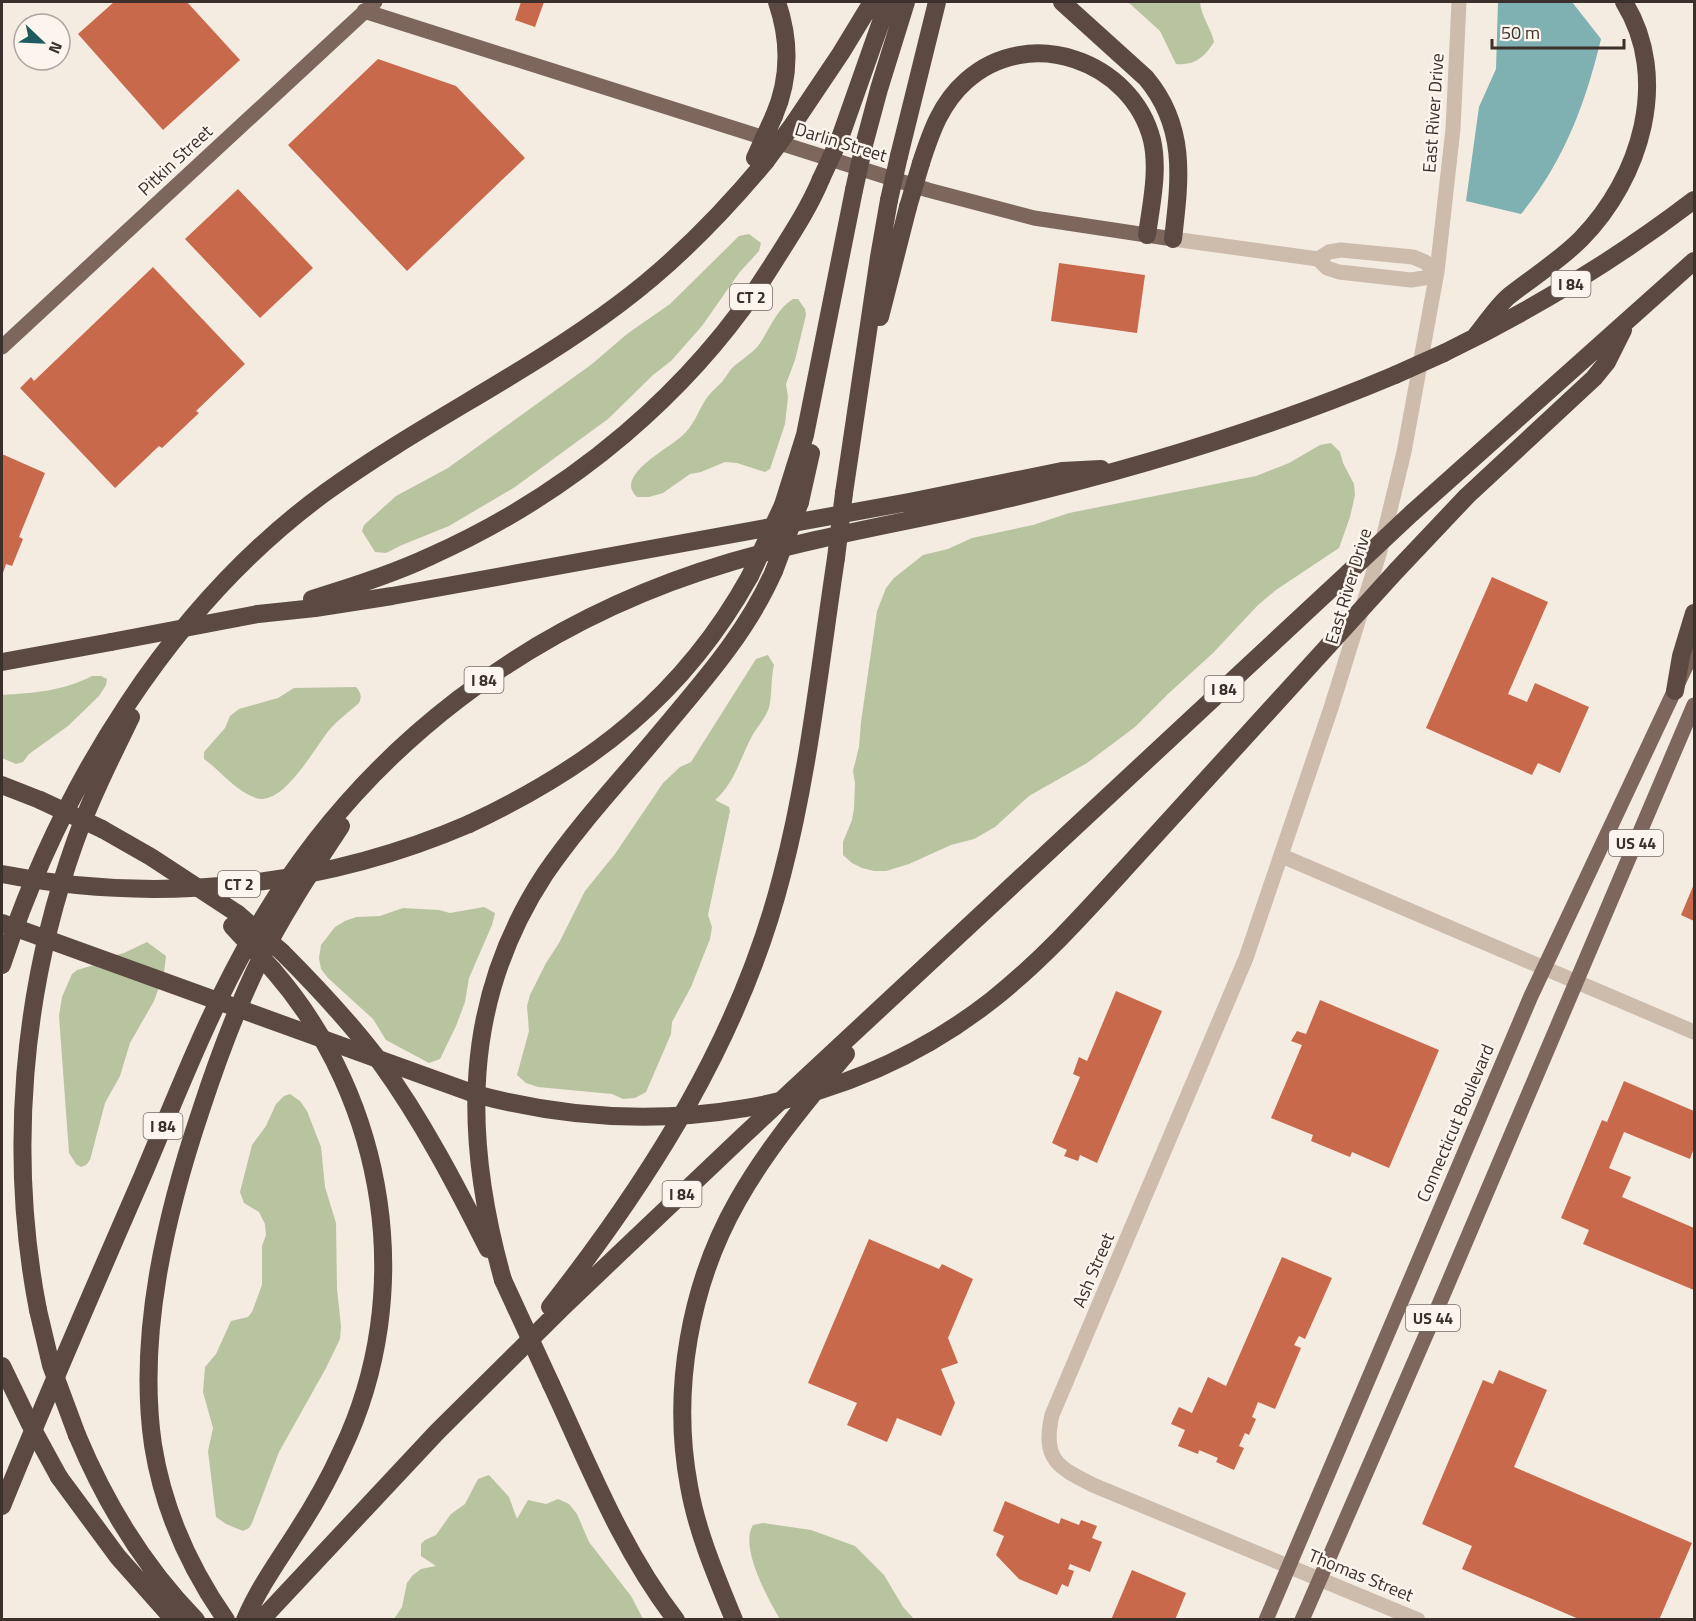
<svg xmlns="http://www.w3.org/2000/svg" width="1696" height="1621" font-family="'Titillium Web',sans-serif">
<rect width="100%" height="100%" fill="#f4ebe1"/>
<path fill="#b8c4a0" d="M1128,2H1200C1201,16 1211,28 1214,42C1205,57 1194,66 1176,64L1160,31Z
M749,234L761,243L759,251L739,273L702,326L671,361L653,375L608,419L515,487L449,526L402,545L386,553L375,552L362,531L364,525L396,496L448,468L592,364L627,334L670,304L739,236Z
M793,299H798L805,309L806,315L795,360L786,384L788,397L785,424L770,469L765,472L737,463L725,462L701,472L690,474L663,493L649,497H637C612,475 673,447 685,433C696,422 700,406 709,395C713,390 718,386 722,382C726,377 729,371 733,367C741,360 751,354 758,346C770,330 775,310 793,299Z
M1331,443L1340,452L1343,463L1354,484L1355,495L1350,517L1339,548L1276,590L1258,605L1213,653L1168,694L1135,727L1087,763L1029,796L995,827L974,839L951,845L909,864L886,871H874L862,868L852,863L843,855V842L852,820L854,808L855,783L853,771L859,747L861,722L877,611L886,588L894,578L923,555L948,549L972,538L1033,525L1069,513L1256,476L1289,463L1320,445Z
M768,655L774,665C771,678 772,690 770,703C768,716 758,725 752,736C740,758 735,783 715,800L729,807L730,811L708,915L712,927L710,939L691,987L672,1022L671,1034L646,1092L635,1098L623,1099L612,1094L538,1087L526,1083L517,1075L529,1031L527,1006L530,995L546,963L559,943L585,891L615,854L663,783L680,767L691,762L756,659Z
M92,676H101L107,679L106,685L99,696L68,726L29,754L23,762L16,764L2,758V695C34,693 63,691 92,676Z
M356,687C361,693 362,696 359,703C350,711 339,719 331,728C315,746 284,807 256,798C235,791 221,771 204,759V752L225,728L230,716L239,709L278,698L294,688Z
M484,907L495,913L492,925L469,978L465,1002L456,1026L440,1059L429,1063L386,1040L373,1019L328,978L321,969L319,958L321,945L335,927L345,921L356,917L380,916L403,908L439,910L450,913Z
M147,942L166,956L164,973L154,1001L130,1043L120,1076L105,1103L90,1160L86,1165L81,1167L76,1164L69,1153L59,1016L62,997L72,974L77,970L101,963L112,956L124,953Z
M290,1094L300,1101L307,1111L321,1147L325,1187L336,1223L337,1289L341,1326L340,1339L326,1368L279,1452L252,1523L249,1528L243,1531L226,1524L216,1517L208,1451L213,1428L203,1392L205,1367L216,1354L231,1321L248,1317L252,1312L262,1285V1246L266,1235L265,1224L259,1212L244,1203L240,1192L252,1145L266,1126L276,1104L284,1096Z
M489,1475L509,1497L517,1519L528,1500L546,1504L558,1499L569,1504L577,1514L589,1542L631,1596L643,1619H394L402,1607L407,1583L413,1575L421,1569L436,1566L421,1556V1544L425,1540L436,1535L451,1514L465,1504L478,1479Z
M763,1523L811,1530L855,1546L884,1575L903,1607L914,1619H780C768,1599 739,1547 753,1525Z"/>
<path fill="#7fb0b2" d="M1498,2H1572L1601,39C1585,105 1564,161 1521,214L1466,201L1479,107L1496,69Z"/>
<path fill="#c8694b" d="M114,2H187L240,60L163,130L78,34Z
M521,2H544L535,27L515,20Z
M378,59L456,86L525,158L407,271L288,145Z
M238,189L313,268L260,318L185,239Z
M1059,263L1145,275L1137,333L1051,321Z
M153,267L245,364L196,411L199,413L162,448L159,446L115,488L20,388L31,377L34,381Z
M2,454L45,473L19,537L23,539L12,566L6,564L2,576Z
M1492,577L1548,602L1508,694L1527,702L1535,683L1589,707L1560,773L1538,763L1532,775L1426,728Z
M1694,884V921L1681,915Z
M1116,991L1162,1011L1097,1163L1080,1155L1078,1161L1064,1156L1067,1150L1052,1143L1080,1077L1073,1074L1079,1057L1087,1061Z
M1320,1000L1439,1050L1389,1168L1352,1152L1350,1157L1311,1141L1313,1135L1271,1118L1302,1045L1291,1041L1297,1031L1306,1034Z
M1624,1081L1694,1111V1148L1690,1159L1624,1132L1609,1168L1631,1177L1622,1197L1694,1228V1290L1583,1244L1589,1230L1561,1218L1602,1120L1607,1122Z
M869,1239L939,1269L942,1264L973,1279L948,1338L958,1363L941,1369L955,1403L941,1436L897,1418L887,1442L847,1425L857,1403L808,1383Z
M1282,1257L1332,1278L1305,1339L1299,1336L1294,1345L1301,1348L1275,1409L1258,1402L1252,1417L1256,1419L1249,1435L1245,1433L1239,1446L1244,1448L1234,1470L1216,1462L1218,1458L1199,1450L1198,1454L1178,1446L1185,1430L1171,1424L1179,1407L1192,1413L1208,1377L1226,1386Z
M1499,1370L1547,1390L1514,1467L1692,1543L1659,1620H1581L1462,1569L1472,1546L1422,1524L1483,1380L1493,1384Z
M1005,1501L1059,1524L1061,1518L1079,1525L1081,1520L1097,1526L1092,1538L1102,1542L1090,1572L1070,1564L1068,1569L1074,1571L1068,1587L1062,1584L1057,1595L1019,1579L996,1555L1004,1536L993,1531Z
M1132,1570L1186,1593L1175,1620H1111Z"/>
<g fill="none" stroke-linecap="round" stroke-linejoin="round">
<path stroke="#cdbbac" stroke-width="15" d="M1173,239L1318,259L1327,268L1339,272L1411,280L1424,278L1437,272
M1318,259L1329,252L1341,250L1413,257L1425,262L1437,272
M1282,856L1694,1032
M1418,1620L1093,1485C1057,1467 1042,1459 1052,1415L1246,958L1331,708L1380,551L1404,452L1437,272L1453,129L1459,2"/>
<path stroke="#7d675c" stroke-width="15" d="M364,11L928,190L1034,218L1173,239
M2,347L375,2
M1266,1620L1531,996L1694,649
M1302,1620L1429,1328L1694,705"/>
<path stroke="#5c4a42" stroke-width="18" d="M1062,2L1146,78C1187,127 1180,179 1173,239
M774,116C790,79 790,40 777,2
M794,123L841,53L872,2
M840,138L888,2
M864,145L879,89L906,2
M899,156L937,2
M921,163C931,132 941,103 966,81C1029,24 1132,61 1152,140C1159,171 1151,205 1147,235
M880,317L908,207
M1474,338C1485,325 1496,307 1509,296C1533,277 1559,261 1581,239C1641,178 1671,78 1624,2
M1444,353C1532,310 1617,259 1694,200
M844,493L879,257L889,200
M800,502L811,453
M783,505L805,435L854,190
M1412,513L1694,261
M1397,570L1467,496L1594,378L1607,362L1623,330
M312,599C352,587 393,574 431,556C570,494 694,391 774,262C791,235 809,208 821,179
M258,614L315,608L392,596L909,502L1062,471L1101,469
M2,662L111,642
M1675,691L1681,656L1694,613
M2,785L40,800
M469,824C591,767 684,695 750,576
M102,829L151,857L238,914
M1121,873L1328,646
M282,952C317,987 350,1022 380,1062C422,1120 456,1185 488,1249
M2,965C61,785 171,605 326,492C420,424 526,374 619,304C674,263 722,214 766,161
M503,1280C463,1138 461,1002 545,874C577,827 617,784 654,740C698,687 746,635 774,571
M550,1307C652,1177 741,1036 782,875C809,772 820,663 836,558
M38,1310C8,1156 22,990 75,842C90,800 111,758 131,717
M551,1384C589,1465 621,1549 676,1620
M77,1435C105,1502 145,1568 196,1620
M59,1477L118,1557L174,1620
M2,1506C47,1395 95,1285 143,1175C178,1092 211,1006 257,928C362,747 531,621 731,562C821,535 915,521 1006,499C1139,468 1269,428 1395,375
M226,1620C189,1567 163,1508 153,1445C137,1335 166,1214 201,1110C218,1058 237,1007 261,958C284,912 313,869 341,826
M245,1620C258,1589 278,1561 296,1533C313,1507 329,1479 342,1450C417,1293 387,1101 273,970
M261,1620L437,1432L564,1306L743,1136L1348,573
M734,1620C716,1576 697,1532 689,1486C671,1390 690,1284 738,1200C768,1147 808,1100 846,1054"/>
<path stroke="#5c4a42" stroke-width="18" d="M755,158L774,116
M766,161L794,123
M821,179L840,138
M854,190L864,145
M889,200L899,156
M908,207L921,163
M1395,375L1444,353
M836,558L844,493
M774,571L800,502
M1348,573L1412,513
M750,576L783,505
M111,642L258,614
M1328,646L1397,570
M40,800L102,829
M2,874C158,905 323,887 469,824
M238,914L282,952
M2,923L475,1094C653,1142 845,1115 992,1000C1040,962 1080,918 1121,873
M232,926L273,970
M503,1280L551,1384
M38,1310L51,1365L77,1435
M2,1366L30,1424L59,1477"/>
</g>
<g text-anchor="middle" dominant-baseline="central" stroke-width="5" stroke-linejoin="round" paint-order="stroke">
<g fill="#fbf5ee" stroke="#756b66" stroke-width="1.5">
<rect x="1551.5" y="271" width="39" height="26" rx="4.5"/>
<rect x="730" y="284" width="42" height="26" rx="4.5"/>
<rect x="464.5" y="667" width="39" height="26" rx="4.5"/>
<rect x="1204.5" y="676" width="39" height="26" rx="4.5"/>
<rect x="1609" y="830" width="54" height="26" rx="4.5"/>
<rect x="218" y="871" width="42" height="26" rx="4.5"/>
<rect x="143.5" y="1113" width="39" height="26" rx="4.5"/>
<rect x="662.5" y="1181" width="39" height="26" rx="4.5"/>
<rect x="1406" y="1305" width="54" height="26" rx="4.5"/>
</g>
<g font-size="16" font-weight="bold" fill="#3b302b">
<text x="1571" y="284">I 84</text>
<text x="751" y="297">CT 2</text>
<text x="484" y="680">I 84</text>
<text x="1224" y="689">I 84</text>
<text x="1636" y="843">US 44</text>
<text x="239" y="884">CT 2</text>
<text x="163" y="1126">I 84</text>
<text x="682" y="1194">I 84</text>
<text x="1433" y="1318">US 44</text>
</g>
<g font-size="18" fill="#3b302b" stroke="#fbf5ee">
<text transform="translate(1433 113) rotate(-86)">East River Drive</text>
<text transform="translate(841 142) rotate(17)">Darlin Street</text>
<text transform="translate(175 160) rotate(-43)">Pitkin Street</text>
<text transform="translate(1348 586) rotate(-73)">East River Drive</text>
<text transform="translate(1455 1123) rotate(-67)">Connecticut Boulevard</text>
<text transform="translate(1093 1270) rotate(-67)">Ash Street</text>
<text transform="translate(1361 1575) rotate(22)">Thomas Street</text>
</g>
</g>
<rect width="1696" height="1621" fill="none" stroke="#3b302b" stroke-width="6"/>
<g transform="translate(42 42) rotate(113)"><circle r="28" fill="#fbf5ee" stroke="#aea6a0" stroke-width="1.5"/>
<path d="M0-4.5L10 22L0 15L-10 22Z" fill="#1f5a5e"/>
<text y="-9" font-size="16" font-weight="bold" text-anchor="middle" fill="#3b302b">N</text>
</g>
<path d="M1492 39v9h132v-9" fill="none" stroke="#3b302b" stroke-width="3"/>
<text x="1501" y="39" font-size="18" fill="#3b302b" stroke="#fbf5ee" stroke-width="4.5" paint-order="stroke">50 m</text>
</svg>
